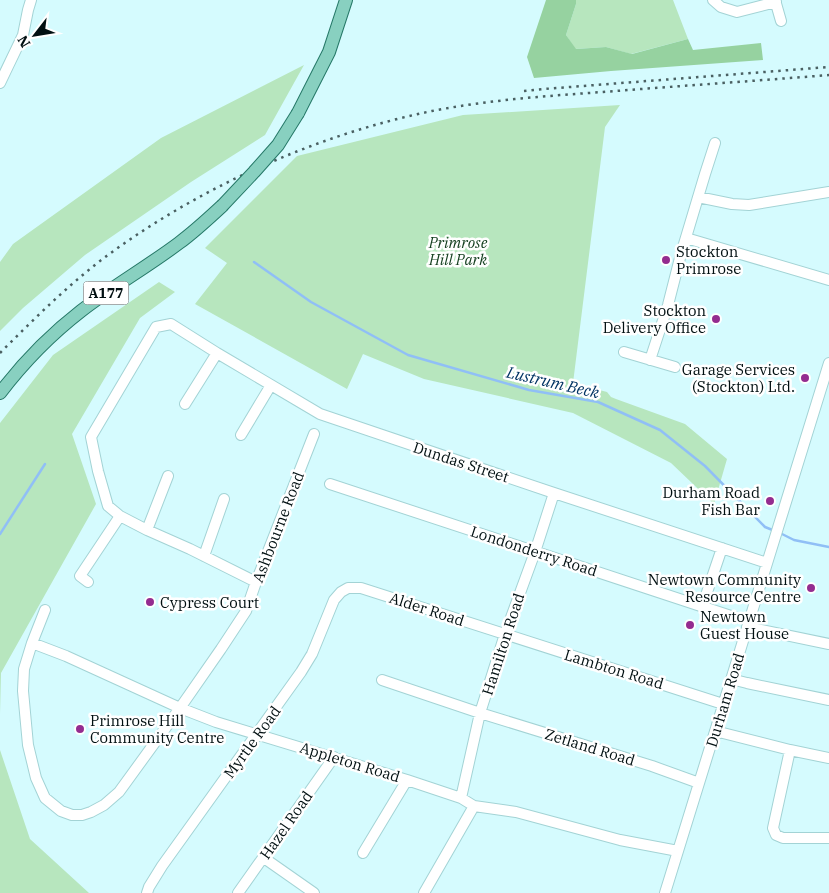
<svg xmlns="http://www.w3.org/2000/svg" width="829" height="893" font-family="'IBM Plex Serif',serif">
<rect width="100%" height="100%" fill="#d5fbfe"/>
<path fill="#b7e6be" d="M576,0H673L688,39L631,54L606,47L575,49L566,35L576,4Z
M304,65L265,135L191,182L85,255L23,308L0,331V262L13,244L161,138Z
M620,105L605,127L573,383L607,392L611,397L616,399L685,424L727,459L714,504L671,463L573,413L424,379L363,354L347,389L195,304L227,263L205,248L297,156L463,115Z
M159,282L175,292L140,318L72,434L96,504L1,673L0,714V423L53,355Z
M0,750L30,839L89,893H0Z"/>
<path fill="#96d2a0" d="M546,0H576V4L566,35L576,49L606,47L632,54L688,39L693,50L761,43L763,60L611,71L534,78L527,57Z"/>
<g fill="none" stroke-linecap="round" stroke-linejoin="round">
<path stroke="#90bff6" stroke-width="2.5" d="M254,262L311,302L408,355L529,390L598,402L660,430L705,466L765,527L775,531
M780,533L794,540L829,547
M0,534L45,464"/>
<g stroke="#a3d3d5" stroke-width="12">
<path id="minor" d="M713,0L721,7L737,12L776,2
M775,0L781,21
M0,83L23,35L28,10L31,0
M698,197L732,204L749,205L829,192
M686,238L829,280
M624,352L675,367
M650,360L668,305L681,254L705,174L715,143
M185,404L217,353
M241,435L271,385
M330,484L737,618
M147,530L168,476
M204,556L224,499
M88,582L80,576L120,516
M256,582L190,549L147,530L120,516L108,506L98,471L91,437L156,327L171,324L217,353L320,414L551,492L767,563
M702,607L722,548
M45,610L32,643L24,669L23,691L28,745L36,778L45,798L61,811L72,815H82L91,812L104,805L119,792L180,708L221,649L246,611L256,582L314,434
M747,627L829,644
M32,643L66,656L180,708L216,722L407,780L461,798L474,806L516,812L620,840L678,851
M731,679L747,683L829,700
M382,680L480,713L652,766L699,783
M715,731L790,750L829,758
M790,750L773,828L776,835L783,838H829
M461,798L480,713L505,634L535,552L554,493
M363,853L407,780
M264,858L314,893
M147,893L149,887L162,866L301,672L312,654L334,600L341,592L348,588H361L723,704
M238,893L334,757
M424,893L474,806
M665,893L829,363"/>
</g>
<g stroke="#257867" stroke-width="14">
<path id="major" d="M298,113L329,52L346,0
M0,393C23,363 50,335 81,311C112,287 147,267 179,243C194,232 208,219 222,206"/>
</g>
<use href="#minor" stroke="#fff" stroke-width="10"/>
<use href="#major" stroke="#88d0c0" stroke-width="12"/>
<path stroke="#4a6062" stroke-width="2.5" stroke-dasharray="2.5 5" stroke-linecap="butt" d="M524,91L544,89L829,67
M0,353C32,321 64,289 100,261C195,189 315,135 432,111C488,100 546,96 603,92C678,86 754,81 829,75"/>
<g stroke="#257867" stroke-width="14" stroke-linecap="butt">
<path id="major-bridge" d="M222,206L254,172L278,145L298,113"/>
</g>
<use href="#major-bridge" stroke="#88d0c0" stroke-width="12"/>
</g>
<g fill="#942c90" stroke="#fff" stroke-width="2">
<circle cx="666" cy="260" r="5"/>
<circle cx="716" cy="319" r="5"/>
<circle cx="805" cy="378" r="5"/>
<circle cx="770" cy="501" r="5"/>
<circle cx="811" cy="588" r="5"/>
<circle cx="150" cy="602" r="5"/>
<circle cx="690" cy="625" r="5"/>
<circle cx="80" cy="729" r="5"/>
</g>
<g text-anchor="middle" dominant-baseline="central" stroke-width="5" stroke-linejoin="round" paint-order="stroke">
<rect fill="#fff" stroke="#4d5758" stroke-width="1" x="83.5" y="281.5" width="45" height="23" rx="4"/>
<g font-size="14" font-weight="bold" fill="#010f11">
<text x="106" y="293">A177</text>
</g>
<g font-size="15" font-style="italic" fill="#154020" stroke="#fff">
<text x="458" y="242">Primrose<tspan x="458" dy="17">Hill Park</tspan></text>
</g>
<g font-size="15" fill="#010f11" stroke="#fff" text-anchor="start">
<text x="676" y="251">Stockton<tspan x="676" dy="17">Primrose</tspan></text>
<text x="706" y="310" text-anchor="end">Stockton<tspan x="706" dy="17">Delivery Office</tspan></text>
<text x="795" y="369" text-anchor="end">Garage Services<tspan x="795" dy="17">(Stockton) Ltd.</tspan></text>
<text x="760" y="492" text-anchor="end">Durham Road<tspan x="760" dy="17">Fish Bar</tspan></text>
<text x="801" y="579" text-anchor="end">Newtown Community<tspan x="801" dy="17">Resource Centre</tspan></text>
<text x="160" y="602">Cypress Court</text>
<text x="700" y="616">Newtown<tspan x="700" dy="17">Guest House</tspan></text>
<text x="90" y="720">Primrose Hill<tspan x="90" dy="17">Community Centre</tspan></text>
</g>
<g font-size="15" fill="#010f11" stroke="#fff">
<text transform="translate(461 462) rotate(18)">Dundas Street</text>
<text transform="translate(278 527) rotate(-69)">Ashbourne Road</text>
<text transform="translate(534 551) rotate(18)">Londonderry Road</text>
<text transform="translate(427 609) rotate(18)">Alder Road</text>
<text transform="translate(503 644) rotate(-72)">Hamilton Road</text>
<text transform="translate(614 669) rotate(17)">Lambton Road</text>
<text transform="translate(725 700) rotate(-73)">Durham Road</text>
<text transform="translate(252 742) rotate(-54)">Myrtle Road</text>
<text transform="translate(590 747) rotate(17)">Zetland Road</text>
<text transform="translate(350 762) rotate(17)">Appleton Road</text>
<text transform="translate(286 825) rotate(-55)">Hazel Road</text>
</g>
<g font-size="16" font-style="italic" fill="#003363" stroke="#fff">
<text transform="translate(553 382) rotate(13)">Lustrum Beck</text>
</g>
</g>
<g transform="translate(35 35) rotate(239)" stroke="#ffffff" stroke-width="4" paint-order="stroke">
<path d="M0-4L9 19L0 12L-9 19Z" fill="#010f11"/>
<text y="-8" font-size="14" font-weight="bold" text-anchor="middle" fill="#010f11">N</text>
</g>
</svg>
